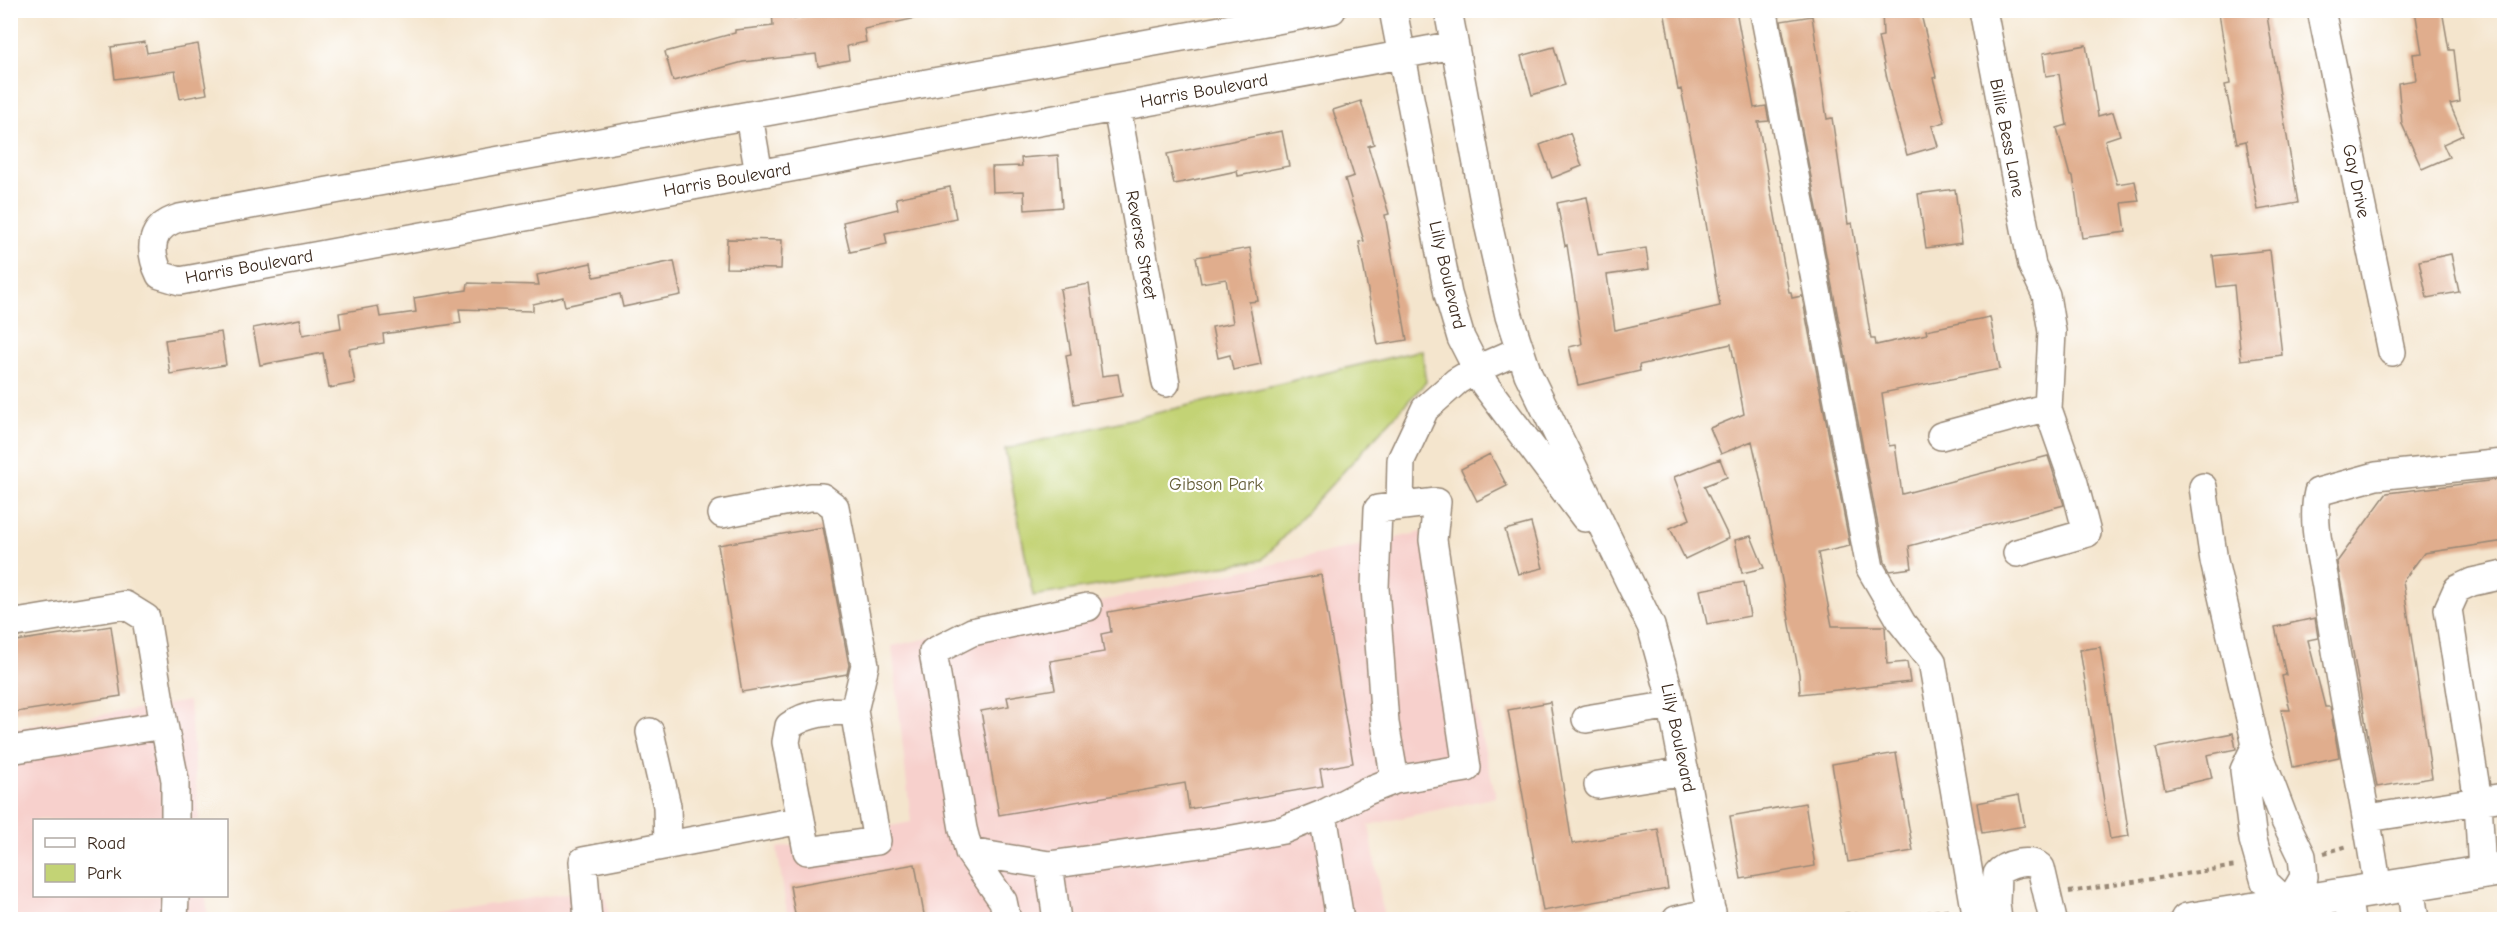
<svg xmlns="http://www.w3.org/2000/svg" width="2515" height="930" font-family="'Comic Neue',sans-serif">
<rect width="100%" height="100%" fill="#fff"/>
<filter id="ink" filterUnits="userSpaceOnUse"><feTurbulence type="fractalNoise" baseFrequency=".0167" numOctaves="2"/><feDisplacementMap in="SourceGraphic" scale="12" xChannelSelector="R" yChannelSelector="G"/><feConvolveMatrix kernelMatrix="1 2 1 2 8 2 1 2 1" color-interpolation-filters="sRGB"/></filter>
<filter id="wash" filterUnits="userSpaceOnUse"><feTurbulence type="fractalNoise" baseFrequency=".008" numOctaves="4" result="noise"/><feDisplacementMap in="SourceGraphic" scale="24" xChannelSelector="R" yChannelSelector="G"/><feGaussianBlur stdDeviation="1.35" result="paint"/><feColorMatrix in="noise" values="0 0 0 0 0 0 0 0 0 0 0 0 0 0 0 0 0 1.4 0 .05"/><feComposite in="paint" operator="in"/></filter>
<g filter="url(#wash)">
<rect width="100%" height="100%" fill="#f4e5cd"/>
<path fill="#f7d0cc" d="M1432,530L1496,797L1369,825L1384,919H788L777,848L911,822L892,646Z
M189,701L199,820H34V896H206L208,919L11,920V729Z
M603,888L610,919L384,920Z"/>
<path fill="#c3d375" stroke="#7f7e4a" stroke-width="1.5" d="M1422,350L1426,382L1262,560L1033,596L1005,449Z"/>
<g id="blocks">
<path fill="#e0ad8d" d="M772,10H793L794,19L830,12V10H916L917,18L864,29L866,42L847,46L849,60L818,66L816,54L743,62L673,81L665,52L735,33V30L773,26Z
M1664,10H1736L1754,108L1766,106L1769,121L1758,122L1789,292H1791L1792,298L1802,296L1850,546L1818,553L1832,626H1885L1887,664L1907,662L1910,682L1800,694L1799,674L1779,564L1752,441L1721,454L1710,428L1744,414L1731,344L1639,365L1640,371L1578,385L1569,347L1582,344L1567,245L1565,246L1557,203L1587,197L1598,255L1646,248L1649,269L1607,275L1615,330L1720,306L1695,158L1681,89L1678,90Z
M1882,10H1920L1936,77L1933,78L1945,122L1932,126L1938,146L1907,155L1893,106L1878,37L1883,36Z
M2233,10H2266L2298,203L2258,210L2246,141L2237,143L2225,85L2230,84L2219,13Z
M2415,10H2442L2449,50H2454L2460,102L2450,104L2463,135L2443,144L2449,157L2422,169L2402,124L2398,83L2416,80L2413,54L2422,53Z
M1812,16L1827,119L1832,118L1848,224L1852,223L1871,339H1875L1876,345L1927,334L1926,330L1990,317L2000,369L1882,393L1889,446L1895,445L1902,494L2048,456L2064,505L1909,546L1912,568L1890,571L1885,562L1781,21Z
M145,42L147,53L198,44L207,94L180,99L175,71L115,79L111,47Z
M2086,45L2098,116L2113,112L2120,135L2105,140L2117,184L2135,181L2139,201L2122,203L2126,232L2082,238L2073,176H2070L2057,128L2067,125L2059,74L2046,76L2043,53Z
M1554,47L1565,85L1532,95L1521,56Z
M1361,101L1374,144L1368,146L1389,214L1385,215L1407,340L1378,345L1359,242L1364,241L1345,179L1354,176L1333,110Z
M1282,131L1289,166L1238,176L1237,171L1174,184L1167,154Z
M1570,133L1582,166L1552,178L1540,145Z
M1058,155L1062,207L1025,210L1024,191L993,192L992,167L1022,166L1021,158Z
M950,187L956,218L885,233L887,244L850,252L843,222L898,209L896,198Z
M1955,189L1962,243L1926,248L1918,194Z
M727,239L782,240L781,269L726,268Z
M1250,248L1258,301L1249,302L1261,364L1233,370L1230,355L1218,358L1212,327L1233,323L1226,279L1201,283L1196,257Z
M2270,250L2282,355L2241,360L2234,285L2217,287L2213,256Z
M2451,254L2459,292L2427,298L2419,261Z
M674,261L681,295L623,307L620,294L565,306L563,297L533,304V311L459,309L461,323L383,334L384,343L349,349L355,383L329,388L323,353L260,365L253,328L300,319L303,335L341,328L339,313L378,306L380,317L416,312L414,298L467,290L468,283L539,285L537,275L591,263L594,277Z
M1089,284L1102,376L1118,374L1122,396L1074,404L1066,355L1071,354L1060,289Z
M221,332L226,365L170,374L165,340Z
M1490,454L1507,486L1477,501L1461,469Z
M1720,459L1727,477L1704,486L1729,538L1685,559L1670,528L1690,519L1674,477Z
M2505,479V541L2424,553L2403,581L2432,778L2377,787L2337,562L2387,493Z
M1531,523L1543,568L1518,574L1505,530Z
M823,527L849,665L847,674L742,692L718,545Z
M1751,536L1764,568L1742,573L1735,540Z
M1321,575L1353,763L1320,769L1323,786L1189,809L1185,783L999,815L981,711L1009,706L1007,697L1055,689L1050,661L1104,652L1101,634L1111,632L1108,612Z
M1744,582L1750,616L1707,624L1700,590Z
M2315,618L2318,638L2308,640L2325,707H2330L2339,757L2293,767L2281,710H2290L2282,676L2286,675L2275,627Z
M111,626L121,696L10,713V642Z
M2100,647L2129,836L2110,839L2080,650Z
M1550,702L1572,844L1658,829L1668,889L1543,911L1508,710Z
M2233,733L2236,749L2207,755L2212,778L2165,789L2156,748Z
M1896,753L1913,851L1848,862L1832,764Z
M2019,795L2025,826L1982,833L1977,803Z
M1805,803L1815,866L1741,879L1730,816Z
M915,864L925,920H796L790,886Z"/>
</g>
</g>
<g filter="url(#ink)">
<use href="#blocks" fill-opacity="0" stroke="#988876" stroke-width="1.5"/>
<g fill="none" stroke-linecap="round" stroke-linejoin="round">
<g stroke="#988876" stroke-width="30">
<path id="minor" d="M1332,10L179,218C149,227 148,250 160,275L180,281L1454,45
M1393,10L1448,294L1461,338L1485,385L1585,518
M1448,10L1489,228L1509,316L1528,374L1651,626L1669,691L1713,920
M1983,10L2032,265L2046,295L2052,332L2048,409L2074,483L2087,533L2017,553
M2321,10L2392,352
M1764,13L1870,568L1902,623L1932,661L1977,920
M1117,108L1166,383
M749,116L759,174
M1941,436L2048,407
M2203,487L2214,561L2256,745
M1437,502L1433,540L1467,768L1395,780L1385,723L1375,588L1378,509Z
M1400,506L1401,460L1425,409L1457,381L1477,369L1520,350
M722,514L810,497H822L835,507L865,665L854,711C831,711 808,712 789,726L786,742L807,851L877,841L854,711
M10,624L125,605L146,618L164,725
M1586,719L1672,705
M650,732L667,806L668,845
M2256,745L2285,821L2302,856L2304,877L2288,904L2265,882L2253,840L2244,770Z
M10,750L164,725L175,780V820
M1598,785L1685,771
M1323,814L1340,920
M2368,818L2504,797
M969,852L1049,865
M2482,872L2478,801L2448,609L2457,589L2472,582L2504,575
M2410,885L2415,920
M2378,890C2363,788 2340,689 2326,587C2321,557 2311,522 2318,492L2376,476L2504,463
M2347,895L2351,920
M174,920L175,896
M588,920L583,861L801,820
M1007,920L1003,901L969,852L963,829L933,652L972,632L1088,607
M1057,920L1049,865L1222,841L1283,830L1323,814L1367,791L1395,780
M1676,920L1712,912
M1998,920L1996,903L1997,874C2005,864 2032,857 2041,868L2053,920"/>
</g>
<g stroke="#988876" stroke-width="36">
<path id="major" d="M2187,920L2504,869"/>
</g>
<path stroke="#988876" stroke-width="4" stroke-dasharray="4.5 4.5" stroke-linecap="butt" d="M2324,853L2348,846
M2069,892L2236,866
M1838,920C1844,910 1853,916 1863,915L1864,920
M1881,920L1952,909"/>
<use href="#minor" stroke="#fff" stroke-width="27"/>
<use href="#major" stroke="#fff" stroke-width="33"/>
</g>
</g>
<g text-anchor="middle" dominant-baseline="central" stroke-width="4.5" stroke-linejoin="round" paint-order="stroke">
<g font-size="18" fill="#3b2a1e" stroke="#fff">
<text transform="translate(1204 91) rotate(-10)">Harris Boulevard</text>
<text transform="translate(2007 138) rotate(79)">Billie Bess Lane</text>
<text transform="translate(727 180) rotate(-10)">Harris Boulevard</text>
<text transform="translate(2356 181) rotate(78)">Gay Drive</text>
<text transform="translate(1141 245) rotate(80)">Reverse Street</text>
<text transform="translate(249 267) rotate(-10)">Harris Boulevard</text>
<text transform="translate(1447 275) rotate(77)">Lilly Boulevard</text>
<text transform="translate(1678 738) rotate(78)">Lilly Boulevard</text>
</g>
<g font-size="18" fill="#645d38" stroke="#fff">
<text x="1216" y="484">Gibson Park</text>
</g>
</g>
<rect width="2515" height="930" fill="none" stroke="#fff" stroke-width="36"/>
<rect x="33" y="819" width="195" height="78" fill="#ffffff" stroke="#b1aaa5" stroke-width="1.5"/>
<rect x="45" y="838" width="30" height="9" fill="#ffffff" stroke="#b1aaa5" stroke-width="1.5"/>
<text x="87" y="849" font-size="18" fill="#3b2a1e">Road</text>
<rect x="45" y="864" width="30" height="18" fill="#c3d375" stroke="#b1aaa5" stroke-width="1.5"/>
<text x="87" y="879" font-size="18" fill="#3b2a1e">Park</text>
</svg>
